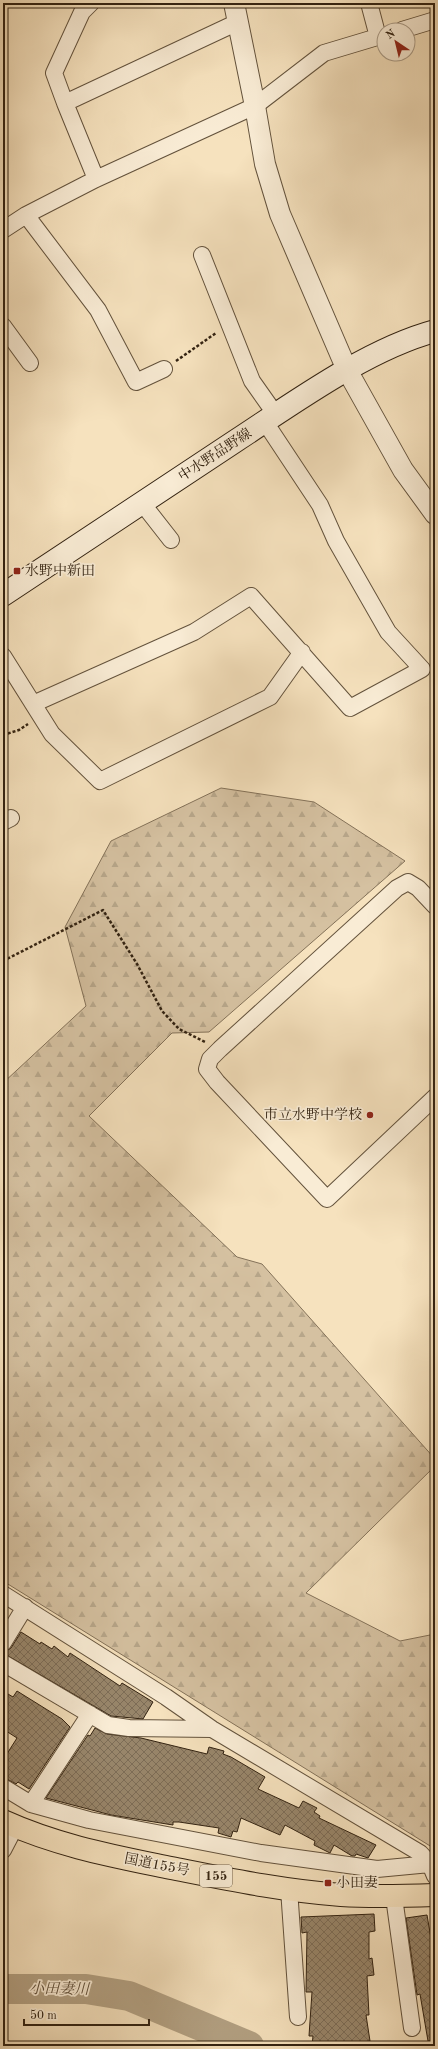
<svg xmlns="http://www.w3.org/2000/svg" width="438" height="2049" font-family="'Old Standard TT','Noto Serif JP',serif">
<defs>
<pattern id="forest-firs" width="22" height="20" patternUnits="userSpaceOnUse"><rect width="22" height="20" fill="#d5c1a1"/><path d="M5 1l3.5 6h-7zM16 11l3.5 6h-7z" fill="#b7a68a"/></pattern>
<pattern id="building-cross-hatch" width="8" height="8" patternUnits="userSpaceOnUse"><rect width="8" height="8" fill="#98866b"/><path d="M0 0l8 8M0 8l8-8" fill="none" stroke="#7d6d57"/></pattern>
</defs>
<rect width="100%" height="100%" fill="#f6e2be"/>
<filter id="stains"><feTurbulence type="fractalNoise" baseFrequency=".005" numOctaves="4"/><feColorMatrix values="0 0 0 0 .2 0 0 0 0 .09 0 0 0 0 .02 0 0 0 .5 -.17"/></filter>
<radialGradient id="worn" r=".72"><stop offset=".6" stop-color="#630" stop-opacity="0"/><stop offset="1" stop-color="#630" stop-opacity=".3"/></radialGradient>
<path fill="url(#forest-firs)" stroke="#847259" d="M221,788L314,802L405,861L209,1032L172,1033L89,1116L237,1257L262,1264L435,1459V1466L306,1593L400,1641L435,1634V1849L3,1581V1083L86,1006L65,927L111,841Z"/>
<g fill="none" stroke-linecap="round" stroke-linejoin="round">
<path stroke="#b3a183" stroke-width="30" d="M3,1989H86L129,1996L249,2046"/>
</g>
<path fill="url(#building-cross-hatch)" stroke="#322211" d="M21,1632L40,1644L41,1642L52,1649L54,1646L68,1657L70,1653L120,1686L122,1683L153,1702L143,1719L111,1716L3,1653L11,1648Z
M3,1691L13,1697L17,1691L62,1719L70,1727L29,1789L18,1782L16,1784L3,1777V1760L17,1738L3,1729Z
M95,1728L107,1734L141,1738L207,1754L209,1747L224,1751L223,1754L231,1757L265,1777L258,1789L299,1808L303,1801L317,1808L314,1812L320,1816L319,1818L376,1845L368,1858L356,1854L355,1856H352L334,1845L330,1853L314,1845L315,1841L285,1825L280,1835L241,1818L237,1832L233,1831L231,1837L218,1833L219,1828L179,1822H173V1825L111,1815L46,1798L88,1735L90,1736Z
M374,1914L375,1931L369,1932V1959L372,1958L374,1975L367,1976L369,2015H366L370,2041L334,2046H312L313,2036H309L312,1992H306L307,1932L302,1933L301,1917Z
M427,1915L434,1956H430L435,1984V2040L428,2041L420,1994L417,1995L406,1918Z"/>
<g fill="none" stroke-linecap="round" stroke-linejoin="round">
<g stroke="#63523c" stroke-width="18">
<path id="minor" d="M91,3L82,12L54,73L65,103L96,179
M369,3L378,37
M402,30L435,20
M65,103L238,22
M26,215L98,310L136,382L164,369
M3,230L26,215L96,179L255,106L324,53L384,35
M202,255L252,381L276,415
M3,326L30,363
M142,503L171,540
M3,656L52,734L100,781L270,697L302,652
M33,704L194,632L251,596L350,708L422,669L388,632L336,541L320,505L265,422
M3,822L11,818
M435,906L418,888L408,882L397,888L220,1049L210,1059L207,1069L217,1082L327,1199L435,1097
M3,1594L166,1697L212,1729L420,1853L430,1864L435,1876
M3,1643L25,1607
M3,1663L108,1725L129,1728L212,1729
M3,1787L31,1804L89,1820L261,1853L377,1869L430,1864
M31,1804L90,1714
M3,1850L15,1827
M289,1889L298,2017
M394,1897L412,2028"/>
</g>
<g stroke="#63523c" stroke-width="22">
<path id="tertiary" d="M234,3L255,106L265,164L280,214L347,370L403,470L435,514"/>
</g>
<g stroke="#322211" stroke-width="24">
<path id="secondary" d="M3,595C81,543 159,492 237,440C295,402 368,349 435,331"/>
</g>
<g stroke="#322211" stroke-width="24">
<path id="trunk" d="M3,1821C58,1846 113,1856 171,1868C227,1879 284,1891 341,1895C373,1897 404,1896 435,1895"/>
</g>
<path stroke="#322211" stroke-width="2.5" stroke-dasharray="3 2" stroke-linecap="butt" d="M176,361L216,333
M3,735L19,730L28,724
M3,961L103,910L137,964L162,1011L179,1029L205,1042"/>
<use href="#minor" stroke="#f9ecd5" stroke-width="16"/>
<use href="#tertiary" stroke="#f9ecd5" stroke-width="20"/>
<use href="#secondary" stroke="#f9ecd5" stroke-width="22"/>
<use href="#trunk" stroke="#f6e2be" stroke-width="22"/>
</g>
<g fill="#8f2418" stroke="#f9ecd5" stroke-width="1.5">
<rect x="13" y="567" width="8" height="8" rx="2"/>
<circle cx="370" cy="1115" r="4"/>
<rect x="324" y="1879" width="8" height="8" rx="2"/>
</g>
<g text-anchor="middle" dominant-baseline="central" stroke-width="3.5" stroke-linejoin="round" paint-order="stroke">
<rect fill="#f9ecd5" stroke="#6e5f4c" stroke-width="1" x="200" y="1865" width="32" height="22" rx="3"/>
<g font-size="13" font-weight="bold" fill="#322211">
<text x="216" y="1876">155</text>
</g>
<g font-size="14" fill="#322211" stroke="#f9ecd5">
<text transform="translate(215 455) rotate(-33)">中水野品野線</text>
<text transform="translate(157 1865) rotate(11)">国道155号</text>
</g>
<g font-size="14" fill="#322211" stroke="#f9ecd5" text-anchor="start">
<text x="25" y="571">水野中新田</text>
<text x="362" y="1115" text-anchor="end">市立水野中学校</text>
<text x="336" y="1883">小田妻</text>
</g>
<g font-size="15" font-style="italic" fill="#5f4e39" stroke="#f9ecd5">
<text transform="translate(59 1990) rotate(1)">小田妻川</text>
</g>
</g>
<rect width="438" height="2049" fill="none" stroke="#f6e2be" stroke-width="16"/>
<rect x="4" y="4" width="430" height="2041" fill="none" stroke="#322211" stroke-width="2"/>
<rect x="8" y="8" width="422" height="2033" fill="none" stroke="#322211"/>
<g transform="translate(396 42) rotate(325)"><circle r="19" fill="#f9ecd5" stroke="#a99b87"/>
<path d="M0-3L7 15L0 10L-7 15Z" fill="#8f2418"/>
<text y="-6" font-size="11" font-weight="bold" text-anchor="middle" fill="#322211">N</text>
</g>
<path d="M24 2019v6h125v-6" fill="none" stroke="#322211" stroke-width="2"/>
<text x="30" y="2019" font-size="12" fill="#322211" stroke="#f9ecd5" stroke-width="3" paint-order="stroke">50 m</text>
<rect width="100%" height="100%" filter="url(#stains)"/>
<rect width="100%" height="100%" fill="url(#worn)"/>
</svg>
